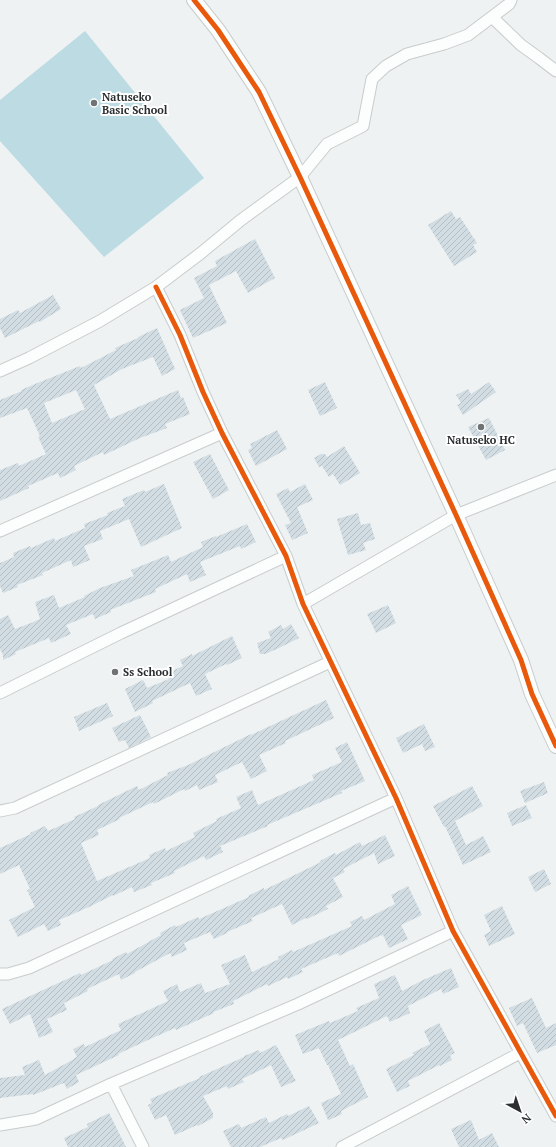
<svg xmlns="http://www.w3.org/2000/svg" width="556" height="1147" font-family="'PT Serif',serif">
<defs>
<pattern id="building-hatch" width="6" height="6" patternUnits="userSpaceOnUse"><rect width="6" height="6" fill="#d2dde3"/><path d="M-1 1l2-2M0 6l6-6M5 7l2-2" fill="none" stroke="#b4bec3"/></pattern>
</defs>
<rect width="100%" height="100%" fill="#eef2f3"/>
<path fill="#bcdbe3" d="M85,31L204,178L104,257L0,141V100Z"/>
<path fill="url(#building-hatch)" fill-rule="evenodd" d="M451,211L456,219L460,217L477,243L473,245L477,252L454,266L428,225Z
M255,239L275,278L248,293L236,271L209,285L227,323L193,338L180,310L204,298L194,278L217,266L215,261Z
M53,295L61,309L40,322L39,321L5,338L0,328V319L18,310L20,313Z
M157,328L175,369L162,376L153,357L122,369L94,385L110,419L178,390L181,398L183,397L190,414L165,424L167,428L140,438L104,455L103,452L74,466L76,470L60,478L58,473L28,486L29,488L0,501V470L18,463L19,466L46,454L38,437L40,436L27,408L0,418V400L22,391L21,390L35,384L80,366L81,368L116,350L115,348L138,338V337ZM76,390L85,409L52,423L44,403Z
M325,382L337,408L320,416L308,390Z
M489,382L496,392L463,415L457,405L461,403L456,395L468,389L471,394Z
M489,418L505,450L486,460L468,427Z
M277,430L287,449L256,466L248,450L252,448L250,444Z
M344,446L360,473L340,485L333,474L329,477L322,466L319,467L314,458L321,454H325L327,457Z
M210,454L229,490L213,499L193,462Z
M164,484L182,528L141,547L129,519L100,531L103,539L84,546L90,560L73,567L71,560L42,573L43,575L17,585L18,587L3,593L0,586V563L14,557L13,553L30,546L31,548L54,538L55,541L85,528L84,524L108,515L107,513L125,506L122,499L144,490L145,492Z
M305,484L313,500L297,507L308,533L292,540L285,525L291,523L276,494L288,488L290,492Z
M358,513L361,525L370,523L375,539L363,543L366,550L348,555L337,519Z
M247,524L256,542L241,549L240,546L200,562L206,575L190,582L187,574L155,589L156,592L110,610L111,612L95,619L93,614L66,625L71,634L51,643L49,638L15,652L16,654L3,660V655L0,649V619L8,615L15,629L31,623L40,619L35,602L54,595L59,608L85,597L84,596L100,588L134,576L131,570L168,555L171,562L203,547L201,542L216,536V537Z
M388,605L396,623L376,633L367,614Z
M291,624L299,638L279,648L265,654H260L257,643L271,638L268,632L281,625L283,629Z
M232,636L242,658L227,665L226,664L205,674L212,689L196,696L190,683L152,701L153,703L135,712L125,689L143,680L147,688L169,679L166,674L183,666L180,660L192,654V656Z
M326,700L334,718L285,741L286,743L259,755L267,771L251,779L242,762L215,775L218,782L199,790L197,785L185,791L184,789L154,804L153,802L119,818L120,819L97,830L99,835L81,843L97,881L150,858L149,855L165,848L166,851L195,837L193,833L217,821L216,819L241,808L236,797L252,790L258,805L314,780L312,775L342,762L335,748L347,742L365,781L341,791L342,793L267,825L268,826L220,846L223,852L206,860L204,856L174,871L175,873L151,883L152,885L134,892L132,887L113,896V895L89,907L59,920L61,925L48,931L44,924L18,937L9,920L35,907L27,890L30,889L19,865L0,874V848L31,834L30,833L45,826L48,831L75,819L74,817L98,806V805L137,786L139,790L168,775L167,773L188,765L251,734V735L283,720Z
M107,703L113,716L79,731L74,717Z
M140,715L151,737L129,748L125,740L119,742L112,728Z
M424,724L435,747L425,751L422,744L403,753L396,738Z
M544,782L548,793L525,803L520,791Z
M472,786L483,806L455,821L466,845L483,836L491,852L463,865L445,826L444,827L433,806Z
M526,805L532,818L512,826L507,813Z
M385,835L395,856L378,864L374,853L343,869L345,872L333,878L343,897L326,906L328,909L307,919L306,918L292,925L282,904L251,918L253,921L227,932V933L214,939L210,932L184,943L187,950L172,957L170,953L135,972V973L121,980L119,974L87,989L88,991L64,1003L67,1010L47,1019L53,1032L39,1038L30,1014L10,1024L2,1009L80,973L81,975L113,960L112,959L126,952L127,954L161,935L160,933L175,925L176,927L198,917L199,919L249,897L248,896L264,888V890L321,862L320,861L335,853L336,855L360,842L362,846Z
M544,869L551,884L535,892L528,877Z
M408,886L422,915L401,925L408,939L389,948L383,935L381,936V935L339,956L338,953L301,969L303,972L288,979L287,977L268,986L267,984L233,1001L234,1004L213,1012L214,1013L176,1030L175,1028L148,1040L118,1054L119,1055L76,1075L79,1082L67,1089L64,1083L33,1095V1094L0,1098V1078L25,1075L22,1067L39,1060L45,1075L74,1059V1058L77,1057L73,1049L84,1044L85,1047L121,1030L118,1024L168,1001L163,991L177,984L180,992L201,983L205,993L230,984L221,965L245,955L252,972L279,959L278,957L292,950L293,952L352,926L350,922L362,916L364,920L395,904L391,895Z
M502,906L515,934L489,946L484,935L491,931L484,915Z
M451,968L459,987L443,994L441,989L408,1006L410,1013L390,1022L387,1016L338,1040L350,1066L353,1064L368,1097L341,1111L342,1114L329,1120H328L321,1103L341,1094L328,1065H327L319,1048L303,1054L295,1035L329,1021L330,1023L358,1011L356,1008L379,998L374,984L395,975L402,991L423,980Z
M532,998L546,1028L556,1023V1045L537,1053L523,1023L517,1026L509,1008Z
M439,1023L455,1053L450,1055L452,1060L440,1066L439,1065L408,1081L410,1086L397,1092L386,1069L414,1055L412,1053L430,1044L424,1031Z
M276,1045L296,1081L281,1087L271,1065L242,1079L244,1082L228,1089L227,1086L203,1096L213,1113V1118L198,1126L197,1125L175,1135L166,1115L155,1120L148,1105L152,1103L150,1099L200,1078L199,1077L244,1057V1056L259,1050L260,1053Z
M309,1106L319,1123L283,1140L281,1138L260,1147H231L223,1131L239,1124L241,1128L266,1117L269,1123L287,1114L288,1116Z
M109,1113L126,1147H68L64,1138L88,1127L87,1124Z
M471,1120L479,1140L492,1133L499,1147H459L451,1129Z"/>
<g fill="none" stroke-linecap="round" stroke-linejoin="round">
<g stroke="#c9cccc" stroke-width="13">
<path id="minor" d="M492,17L521,45L539,58L556,71
M156,287L180,335L203,392L222,433L286,556L303,604L396,798L453,931L556,1116
M0,371L29,358L100,321L156,287L201,253L241,220L300,177L327,144L363,126L372,79L386,66L407,54L444,44L468,35L509,4L511,0
M0,531L222,433
M303,604L456,515L556,475
M0,693L121,633L286,556
M0,811L15,808L330,662
M0,974H8L29,968L396,798
M111,1084L143,1147
M0,1125L36,1119L111,1084L298,1004L453,931
M342,1147L520,1053"/>
</g>
<g stroke="#c9cccc" stroke-width="16">
<path id="tertiary" d="M194,0L218,30L259,92L300,177L456,515L521,660L532,694L556,746"/>
</g>
<use href="#minor" stroke="#fcfdfd" stroke-width="11"/>
<use href="#tertiary" stroke="#fcfdfd" stroke-width="14"/>
<g stroke="#fff" stroke-width="8">
<path id="cycleway" d="M194,0L218,30L259,92L300,177L456,515L521,660L532,694L556,746
M156,287L180,335L203,392L222,433L286,556L303,604L396,798L453,931L556,1116"/>
</g>
<use href="#cycleway" stroke="#e8590c" stroke-width="5"/>
</g>
<g fill="#6f7374" stroke="#fff" stroke-width="1.5">
<circle cx="94" cy="103" r="4"/>
<circle cx="481" cy="427" r="4"/>
<circle cx="115" cy="672" r="4"/>
</g>
<g text-anchor="middle" dominant-baseline="central" stroke-width="4" stroke-linejoin="round" paint-order="stroke">
<g font-size="11" font-weight="bold" fill="#2b2e2f" stroke="#fff" text-anchor="start">
<text x="102" y="97">Natuseko<tspan x="102" dy="13">Basic School</tspan></text>
<text x="481" y="440" text-anchor="middle">Natuseko HC</text>
<text x="123" y="672">Ss School</text>
</g>
</g>
<g transform="translate(520 1111) rotate(140)" stroke="#ffffff" stroke-width="3" paint-order="stroke">
<path d="M0-3L7 15L0 10L-7 15Z" fill="#2b2e2f"/>
<text y="-6" font-size="11" font-weight="bold" text-anchor="middle" fill="#2b2e2f">N</text>
</g>
</svg>
